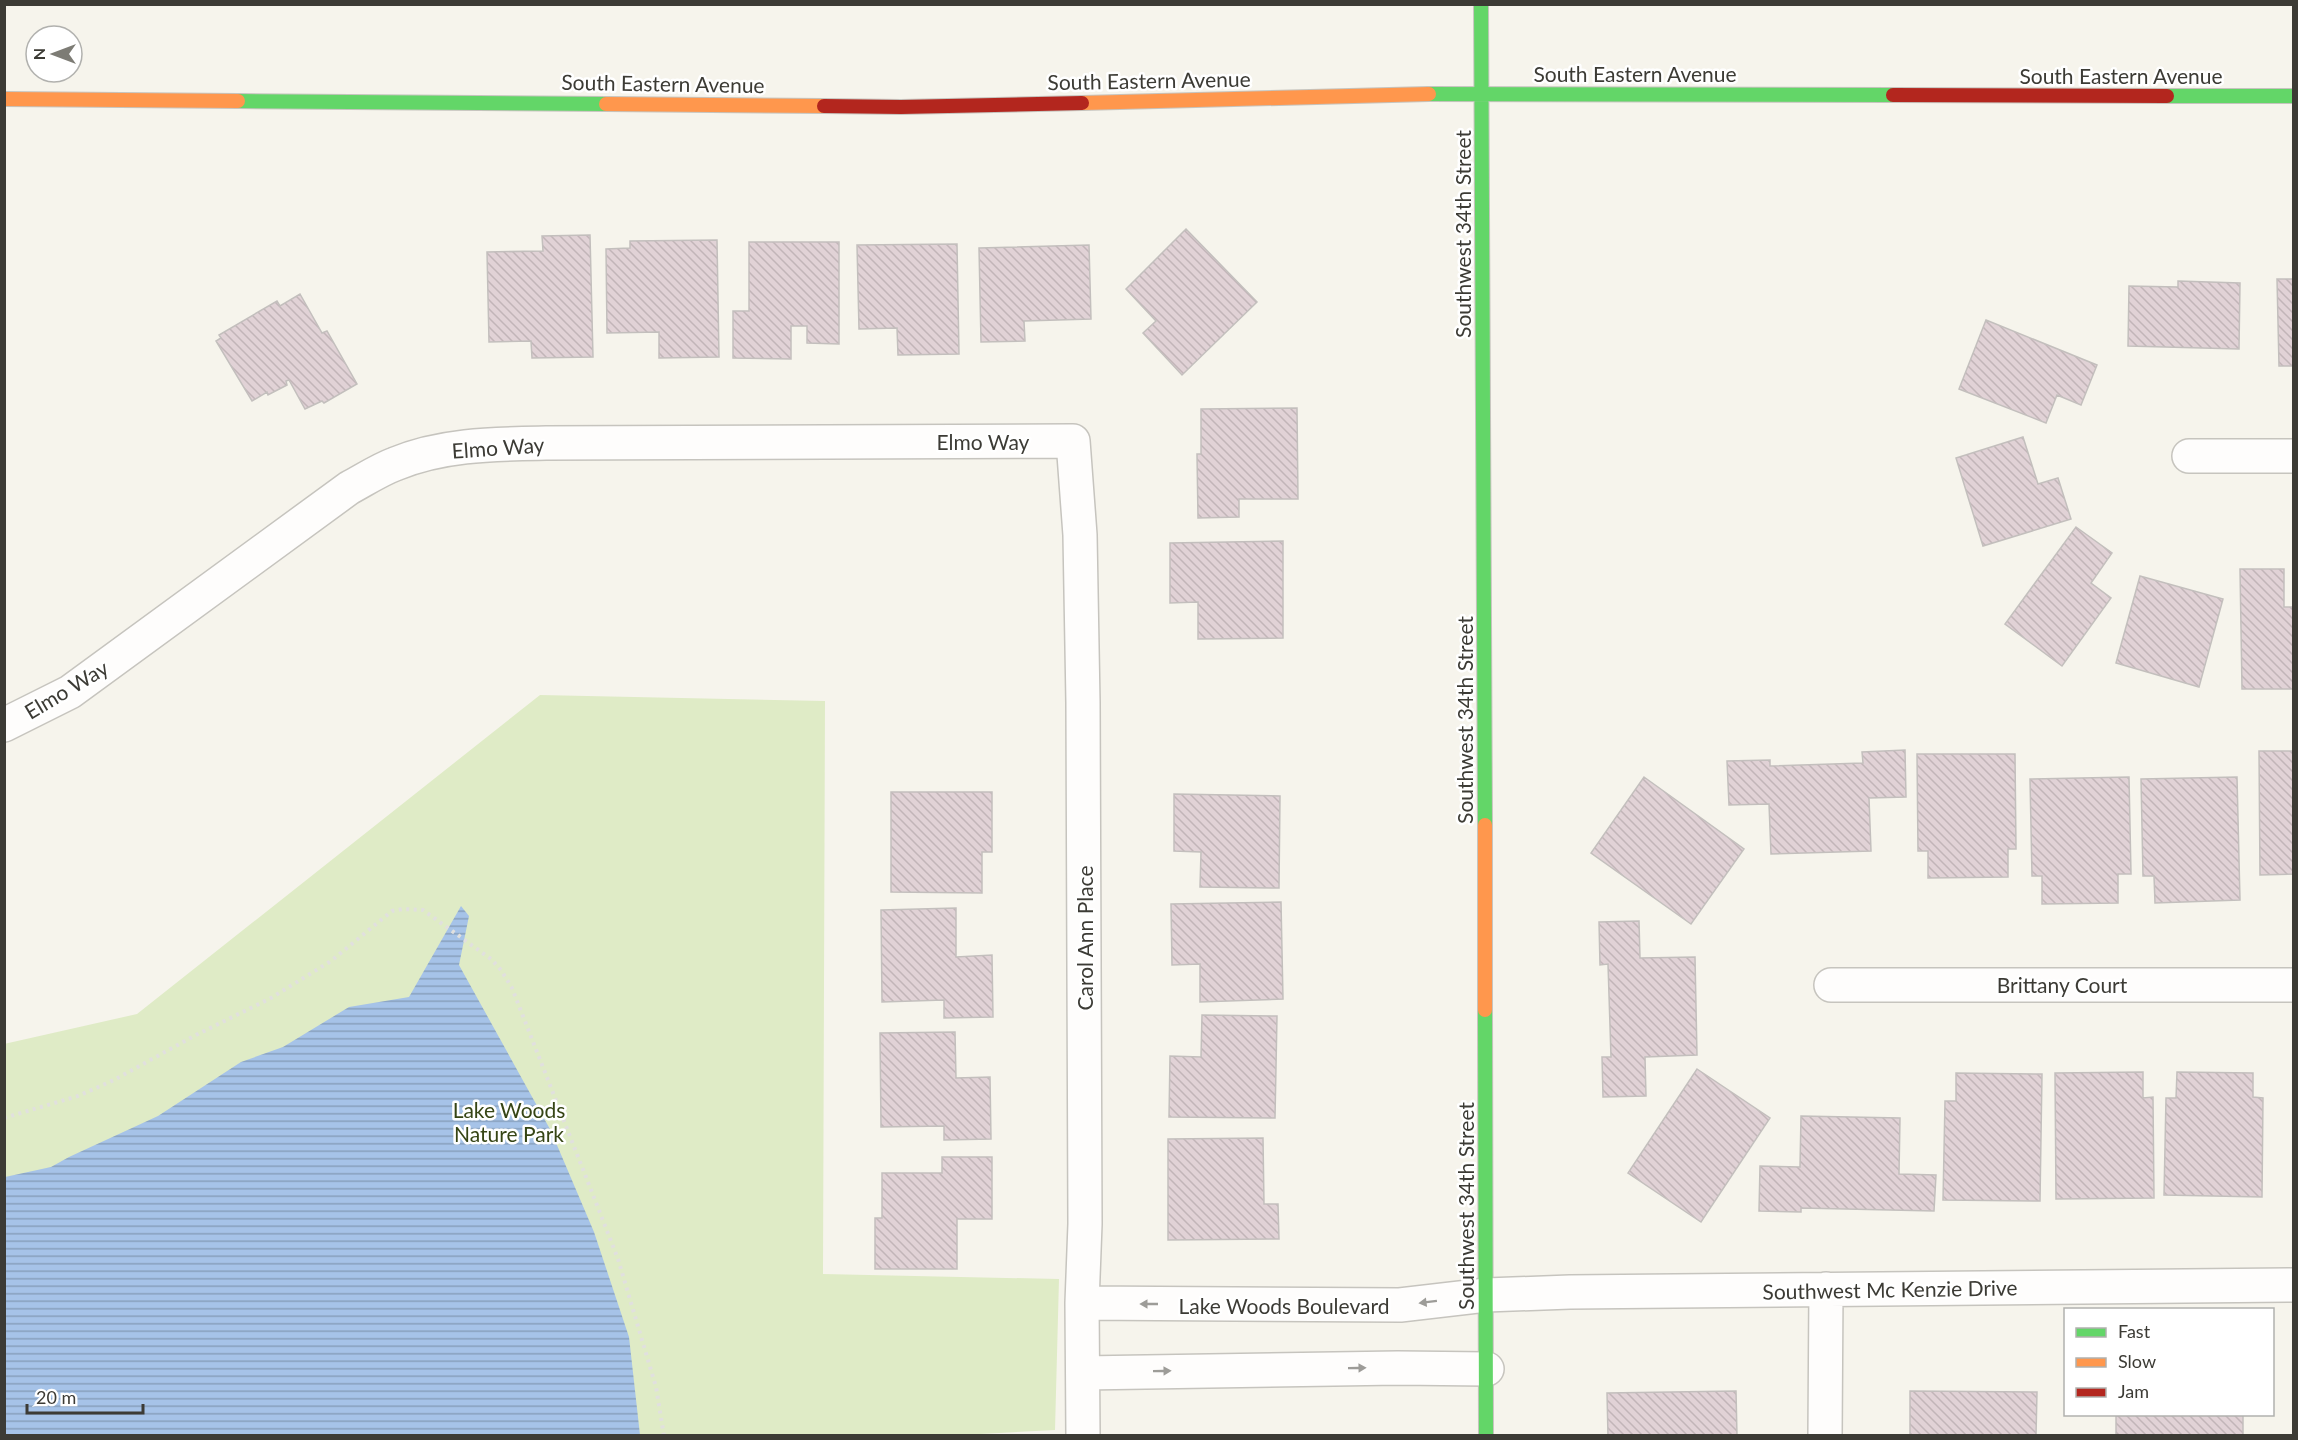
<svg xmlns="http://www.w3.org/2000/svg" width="2298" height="1440" font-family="Lato,sans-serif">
<defs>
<pattern id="water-rules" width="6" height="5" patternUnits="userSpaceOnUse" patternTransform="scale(1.5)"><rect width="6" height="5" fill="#a6c3e8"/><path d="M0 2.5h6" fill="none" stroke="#88a0bd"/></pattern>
<pattern id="building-back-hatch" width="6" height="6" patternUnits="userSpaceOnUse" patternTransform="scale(1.5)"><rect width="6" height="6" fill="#e1d2d6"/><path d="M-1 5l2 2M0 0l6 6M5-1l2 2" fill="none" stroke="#c2b5b8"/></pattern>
</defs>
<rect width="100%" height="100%" fill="#f6f4ec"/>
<path fill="#dfebc6" d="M540,695L825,701L823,1274L1059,1279L1055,1430L943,1436L5,1435L4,1044L137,1014Z"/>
<path fill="url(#water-rules)" d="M461,906L469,916L459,965L551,1131L594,1232L629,1337L640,1435H5V1177L51,1167L69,1157L158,1116L241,1062L283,1047L349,1007L409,997Z"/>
<path fill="url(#building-back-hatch)" stroke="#c3bfbd" stroke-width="1.5" d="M1186,229L1257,302L1182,375L1143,333L1156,321L1126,289Z
M590,235L593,357L532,358L531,341L489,342L487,252L543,251L542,236Z
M717,240L719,357L659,358V332L607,333L606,249L630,248V241Z
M749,242H839V344L807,343V326H791V359L733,358V311H749Z
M957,244L959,354L898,355L897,328L859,329L857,245Z
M1089,245L1091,319L1024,321L1025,341L981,342L979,248Z
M2277,279H2294V366H2279Z
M2178,281L2240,283L2239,349L2128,346L2129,286L2178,287Z
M300,294L322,333L327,331L357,384L324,403L322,401L305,409L289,380L286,381L287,385L268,395L267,392L252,401L216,341L221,338L219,335L277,301L280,306Z
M1986,320L2097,365L2081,405L2057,395L2046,423L1959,389Z
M1297,408L1298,499H1239V517L1198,518L1197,454H1201V409Z
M2023,437L2038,484L2058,478L2071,519L1983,546L1956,458Z
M2076,527L2112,553L2091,583L2111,598L2062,666L2005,624Z
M1283,541V638L1198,639V602L1170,603V543Z
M2240,569H2284V607H2294V689H2242Z
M2140,576L2223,599L2199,687L2116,663Z
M1905,750L1906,797L1869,798L1871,851L1771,854L1769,804L1729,805L1727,761L1770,760V766L1863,763L1862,752Z
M2259,751H2294V874L2260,875Z
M1917,754H2015L2016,849H2008V877L1928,878V851H1918Z
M1644,777L1744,849L1691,924L1591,853Z
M2129,777L2131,874H2118V903L2042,904V876H2032L2030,779Z
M2237,777L2240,900L2155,903L2154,876H2143L2141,779Z
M891,792H992V852H982V893L891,892Z
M1174,794L1280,796L1279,888L1200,887L1201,852L1174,851Z
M1281,902L1283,999L1200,1002V964L1172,965L1171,904Z
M956,908V957L992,955L993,1017L944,1018V1000L882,1002L881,910Z
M1639,921L1640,958L1695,957L1697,1055L1645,1057L1646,1096L1603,1097L1602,1057H1611L1608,964L1600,965L1599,922Z
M1202,1015L1277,1016L1275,1118L1169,1117L1170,1056L1201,1057Z
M955,1032L956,1078L990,1077L991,1139L944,1140V1126L881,1127L880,1033Z
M1697,1069L1770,1118L1701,1222L1628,1173Z
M2143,1072V1098L2153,1097L2154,1198L2056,1199L2055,1073Z
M2177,1072L2253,1073V1097L2263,1098L2262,1197L2164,1195L2166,1098H2176Z
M1956,1073L2042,1074L2040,1201L1943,1200L1945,1101H1956Z
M1801,1116L1900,1118L1899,1174L1936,1175L1934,1211L1801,1208V1212L1759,1211L1760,1166L1800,1167Z
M1263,1138L1264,1204H1278L1279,1239L1168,1240V1139Z
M942,1157H992V1219H957V1269H875V1218H882V1173H942Z
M1736,1391L1737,1436H1608L1607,1393Z
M1910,1391L2037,1392L2036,1436H1910Z
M2116,1414H2243V1436H2116Z"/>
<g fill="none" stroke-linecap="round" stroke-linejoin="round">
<g stroke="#c6c4be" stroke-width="36">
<path id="street" d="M2189,456H2294
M4,725L70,692L349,488C364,480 379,470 395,464C442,444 496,444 546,443L1073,441L1080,535L1083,703L1085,1224L1082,1303L1083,1436
M1831,985H2294
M1082,1303L1400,1305L1486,1295L1570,1292L2294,1285
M1083,1373L1398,1368L1487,1369
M1825,1436L1826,1289"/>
</g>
<g stroke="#c6c4be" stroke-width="16">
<path id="fast" d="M1481,4L1485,825
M1429,94L1893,95
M2167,96H2294
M238,101L606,104
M1485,1010L1486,1436"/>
</g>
<g stroke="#c6c4be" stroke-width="16">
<path id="slow" d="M4,99L238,101
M1082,103L1429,94
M606,104L824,106
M1485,825V1010"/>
</g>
<g stroke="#c6c4be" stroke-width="16">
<path id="jam" d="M1893,95L2167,96
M824,106L901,107L1082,103"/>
</g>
<path stroke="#e1e0de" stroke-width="4" stroke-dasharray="3 4.5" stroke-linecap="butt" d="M4,1118L78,1096L114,1080L194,1036L271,998L331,961L392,911L403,909L423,910L491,959L501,970L512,988L618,1259L656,1387L664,1436"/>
<use href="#street" stroke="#fefdfc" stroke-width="33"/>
<use href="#fast" stroke="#63d668" stroke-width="14"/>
<use href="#slow" stroke="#ff974d" stroke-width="14"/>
<use href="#jam" stroke="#b3261e" stroke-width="14"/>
</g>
<defs><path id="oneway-solid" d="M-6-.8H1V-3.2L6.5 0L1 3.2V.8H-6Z" transform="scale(1.5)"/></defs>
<g fill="#9d9c98">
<use href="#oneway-solid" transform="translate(1428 1302) rotate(173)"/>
<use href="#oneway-solid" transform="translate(1149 1304) rotate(-180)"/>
<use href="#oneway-solid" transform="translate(1357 1368) rotate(-1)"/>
<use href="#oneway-solid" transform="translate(1162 1371) rotate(-1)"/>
</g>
<g text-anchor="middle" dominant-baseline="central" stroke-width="5" stroke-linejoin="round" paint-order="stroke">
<g font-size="21" fill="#3c3b35" stroke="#fff">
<text x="1635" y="73">South Eastern Avenue</text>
<text x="2121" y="75">South Eastern Avenue</text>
<text transform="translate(1149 80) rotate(-1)">South Eastern Avenue</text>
<text transform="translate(663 83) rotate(1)">South Eastern Avenue</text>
<text transform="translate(1462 234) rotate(-90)">Southwest 34th Street</text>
<text x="983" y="441">Elmo Way</text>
<text transform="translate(498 447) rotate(-4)">Elmo Way</text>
<text transform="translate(66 689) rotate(-31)">Elmo Way</text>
<text transform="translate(1464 720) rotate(-90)">Southwest 34th Street</text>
<text transform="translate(1084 938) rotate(-90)">Carol Ann Place</text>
<text x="2062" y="984">Brittany Court</text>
<text transform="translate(1465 1206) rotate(-90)">Southwest 34th Street</text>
<text transform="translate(1890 1289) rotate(-1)">Southwest Mc Kenzie Drive</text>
<text x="1284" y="1305">Lake Woods Boulevard</text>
</g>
<g font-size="21" fill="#364515" stroke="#fff">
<text x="509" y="1109">Lake Woods<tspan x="509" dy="24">Nature Park</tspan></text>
</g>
</g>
<rect width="2298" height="1440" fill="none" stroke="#3c3b35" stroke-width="12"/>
<rect x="2064" y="1308" width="210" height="108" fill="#ffffff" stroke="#b1b1ae" stroke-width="1.5"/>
<rect x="2076" y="1328" width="30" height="9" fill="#63d668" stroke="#b1b1ae" stroke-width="1.5"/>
<text x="2118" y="1338" font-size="18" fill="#3c3b35">Fast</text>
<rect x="2076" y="1358" width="30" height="9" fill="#ff974d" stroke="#b1b1ae" stroke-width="1.5"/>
<text x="2118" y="1368" font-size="18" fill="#3c3b35">Slow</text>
<rect x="2076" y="1388" width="30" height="9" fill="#b3261e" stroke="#b1b1ae" stroke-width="1.5"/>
<text x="2118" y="1398" font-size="18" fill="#3c3b35">Jam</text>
<g transform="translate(54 54) rotate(270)"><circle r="28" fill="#ffffff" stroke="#b1b1ae" stroke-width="1.5"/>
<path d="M0-4.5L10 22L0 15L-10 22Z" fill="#7d7c75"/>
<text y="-9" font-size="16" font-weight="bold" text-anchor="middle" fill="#3c3b35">N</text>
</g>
<path d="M27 1404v9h116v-9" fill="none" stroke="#3c3b35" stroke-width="3"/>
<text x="36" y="1404" font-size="18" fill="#3c3b35" stroke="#ffffff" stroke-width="4.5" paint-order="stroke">20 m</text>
</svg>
